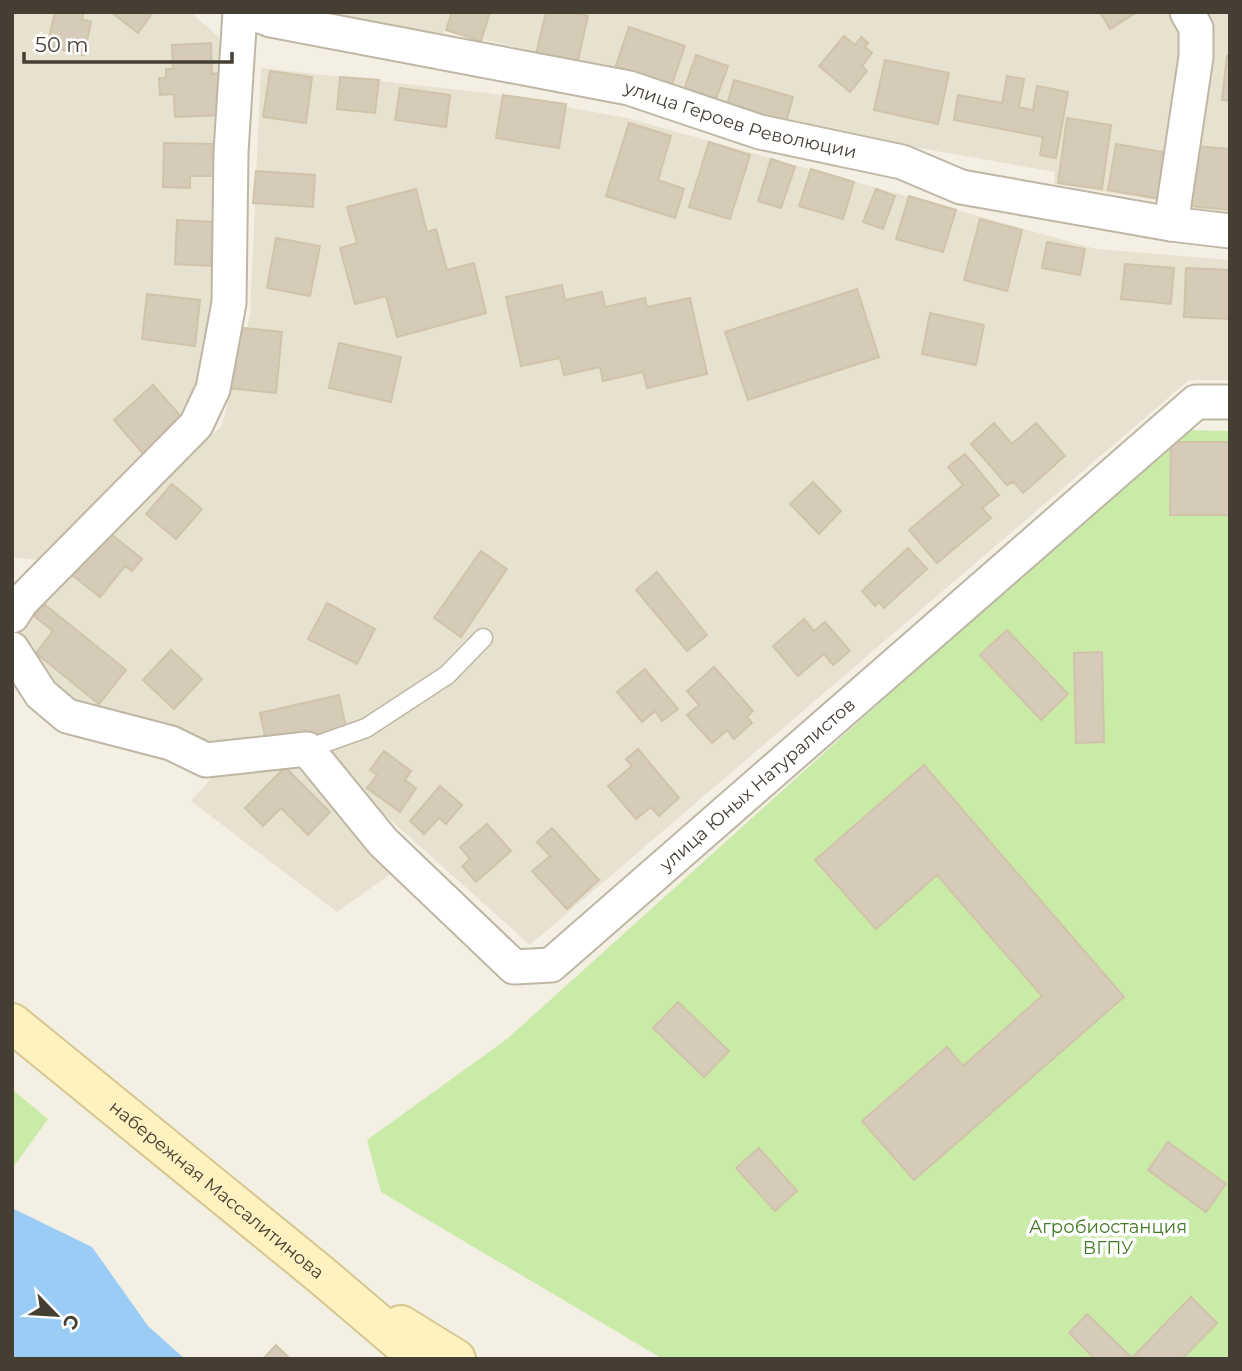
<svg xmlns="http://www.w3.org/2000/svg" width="1242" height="1371" font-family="Montserrat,sans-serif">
<rect width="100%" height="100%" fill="#f3efe3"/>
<path fill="#e7e1d0" d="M12,12H191L219,38L222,161L210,349L190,419L46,561L12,557Z
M326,12H1172L1180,27L1185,50L1166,202L1054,184L1055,172L778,123L623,73L444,30L442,40Z
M1195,12H1230V213L1194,210L1213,48Z
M261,68L488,93L627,118L1096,249L1230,260V380H1189L530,945L339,774L322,731L204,752L168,722L160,731L85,711L50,689L17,629L222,425L250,315Z
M295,758L396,870L337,912L191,801L221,767Z"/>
<path fill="#caeaa8" d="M1182,430L1230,431V1359H663L381,1192L367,1140L507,1039Z
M12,1089L48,1119L12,1169Z"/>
<path fill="#9accf5" d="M12,1208L92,1247L148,1326L185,1359H12Z"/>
<path fill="#d5cbb8" stroke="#d0c3aa" stroke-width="2" d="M55,12H84L82,19L91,22L84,55L47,46Z
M111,12H153L138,33Z
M452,12H490L481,41L446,30Z
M546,12H571L588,16L577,64L536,54Z
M1100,12H1137L1110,29Z
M629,27L685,46L671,87L615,68Z
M844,36L855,45L861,37L868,43L865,47L872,53L862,66L867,71L850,92L819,66Z
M211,43L212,74L219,73L221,115L175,117L174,94L160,95L159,78H166V69H173L172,45Z
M696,55L728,66L713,107L682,96Z
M1227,56L1230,57V101L1222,100Z
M885,60L949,73L938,124L874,110Z
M270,71L312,77L306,123L263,117Z
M1007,76L1024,79L1019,107L1033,110L1037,86L1068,92L1056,158L1040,155L1043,137L954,120L958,95L1002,103Z
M340,77L379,80L375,113L337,109Z
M734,80L793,97L784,129L725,113Z
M400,88L450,95L446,127L395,120Z
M503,95L566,104L559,148L496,138Z
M1067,118L1111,125L1102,189L1058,183Z
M629,123L671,136L658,180L684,189L675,218L606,196Z
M709,142L750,155L730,219L689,207Z
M164,143L213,144V176H190V188L163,187Z
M1116,144L1169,153L1161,199L1108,190Z
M1196,146L1230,149V210L1191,206Z
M771,159L795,167L781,208L758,201Z
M811,169L854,182L843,219L799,206Z
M256,171L315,175L313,207L253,203Z
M416,189L427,232L436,229L447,270L474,263L486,313L397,337L386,296L355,304L340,248L357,243L347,207Z
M876,189L895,196L883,229L863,222Z
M909,196L956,210L943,252L896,239Z
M980,219L1022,230L1007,291L964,280Z
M177,220L214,222L211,266L175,264Z
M276,238L320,246L310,296L267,288Z
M1047,242L1085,249L1080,275L1042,268Z
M1125,264L1174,268L1171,304L1121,299Z
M1186,268L1230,270V319L1184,317Z
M562,285L565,300L602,292L605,307L645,298L647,307L690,298L707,374L647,388L643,372L603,381L600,367L564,375L560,358L521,366L506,297Z
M857,289L879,357L748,400L725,332Z
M147,294L200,300L195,346L142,339Z
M930,313L984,325L976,365L922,354Z
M234,327L282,332L276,393L228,388Z
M339,343L401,357L391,402L329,388Z
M153,385L184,420L145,456L114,420Z
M994,423L1012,444L1036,423L1065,456L1023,493L1014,482L1007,485L971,444Z
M1171,442H1230V515H1170Z
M965,454L999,495L982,508L991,518L937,563L909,530L963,485L948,467Z
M813,482L841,511L819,534L790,504Z
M172,484L202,509L176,539L146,514Z
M106,530L142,559L132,571L125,566L100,597L71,574Z
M908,548L927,569L884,608L879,602L875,606L862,591Z
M481,551L507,569L461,637L434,618Z
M657,572L707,635L687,651L636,590Z
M327,603L375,629L357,664L308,639Z
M44,604L126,670L99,704L36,653L53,631L34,616Z
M804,619L814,631L825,622L850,651L833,665L824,654L798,676L773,646Z
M1007,630L1068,694L1041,720L980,655Z
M171,650L202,679L174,709L143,680Z
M1102,652L1104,742L1076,743L1074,653Z
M714,667L753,711L747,717L752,723L734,739L727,730L712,743L687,715L699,705L687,691Z
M645,669L678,709L662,721L655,711L642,722L617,692Z
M339,695L346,728L267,746L260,713Z
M638,749L679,798L659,816L651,807L636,819L608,786L632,766L626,759Z
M384,751L411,771L405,780L416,788L400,812L367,788L377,775L370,770Z
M924,765L1124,997L914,1180L862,1121L947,1047L963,1066L1042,996L937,875L876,929L815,860Z
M285,767L330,812L308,835L281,808L263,826L245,808Z
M440,786L462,805L446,824L439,818L424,834L410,821Z
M487,824L511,851L476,882L462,866L470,859L460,847Z
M552,828L599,880L567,909L532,871L550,856L537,842Z
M678,1002L729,1051L704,1077L653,1028Z
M1168,1142L1226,1184L1206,1212L1148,1170Z
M759,1148L797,1191L775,1211L736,1168Z
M1191,1297L1217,1323L1182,1359H1095L1069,1333L1087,1314L1132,1358Z
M276,1345L290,1359H263Z"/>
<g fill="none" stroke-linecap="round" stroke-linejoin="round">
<g stroke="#bfb7a5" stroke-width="21">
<path id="lane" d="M307,749L366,728L447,675L483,638"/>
</g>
<g stroke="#bfb7a5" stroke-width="37">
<g id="street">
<path id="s1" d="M249,12L271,20L629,88L760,132L902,162L961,187L1171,224L1230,231"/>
<path d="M1171,224L1196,57V28L1187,12"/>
<path d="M12,616L21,602L196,425L213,389L229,303L231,152L240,12"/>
<path id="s2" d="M12,649L41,694L67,716L171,743L206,760L307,749L383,842L514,967L551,965L1196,402H1230"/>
</g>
</g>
<g stroke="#d6c68f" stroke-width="42">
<g id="secondary">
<path id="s3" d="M12,1023L320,1274L420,1359"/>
<path d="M401,1325L456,1359"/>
</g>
</g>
<use href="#lane" stroke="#fff" stroke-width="18"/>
<use href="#street" stroke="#fff" stroke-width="33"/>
<use href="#secondary" stroke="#fff2c1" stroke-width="38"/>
</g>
<g text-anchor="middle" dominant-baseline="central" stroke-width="7" stroke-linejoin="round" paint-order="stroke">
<g font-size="18" fill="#453e33" stroke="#fff">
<text stroke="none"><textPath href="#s1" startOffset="504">улица Героев Революции</textPath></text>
<text stroke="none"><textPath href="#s2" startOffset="948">улица Юных Натуралистов</textPath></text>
<text stroke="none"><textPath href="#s3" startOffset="264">набережная Массалитинова</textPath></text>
</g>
<g font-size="18" fill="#407a23" stroke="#fff">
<text x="1108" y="1227">Агробиостанция<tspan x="1108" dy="21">ВГПУ</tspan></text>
</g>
</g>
<rect width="1242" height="1371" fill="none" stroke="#453e33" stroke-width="28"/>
<g transform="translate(56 1315) rotate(115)" stroke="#ffffff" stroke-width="5" paint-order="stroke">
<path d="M0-5L12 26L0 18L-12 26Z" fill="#453e33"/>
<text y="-10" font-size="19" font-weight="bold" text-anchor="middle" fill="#453e33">С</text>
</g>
<path d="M24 52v10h208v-10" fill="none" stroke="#453e33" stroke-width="3.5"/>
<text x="35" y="52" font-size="21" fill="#453e33" stroke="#ffffff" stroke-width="5" paint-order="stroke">50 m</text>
</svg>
